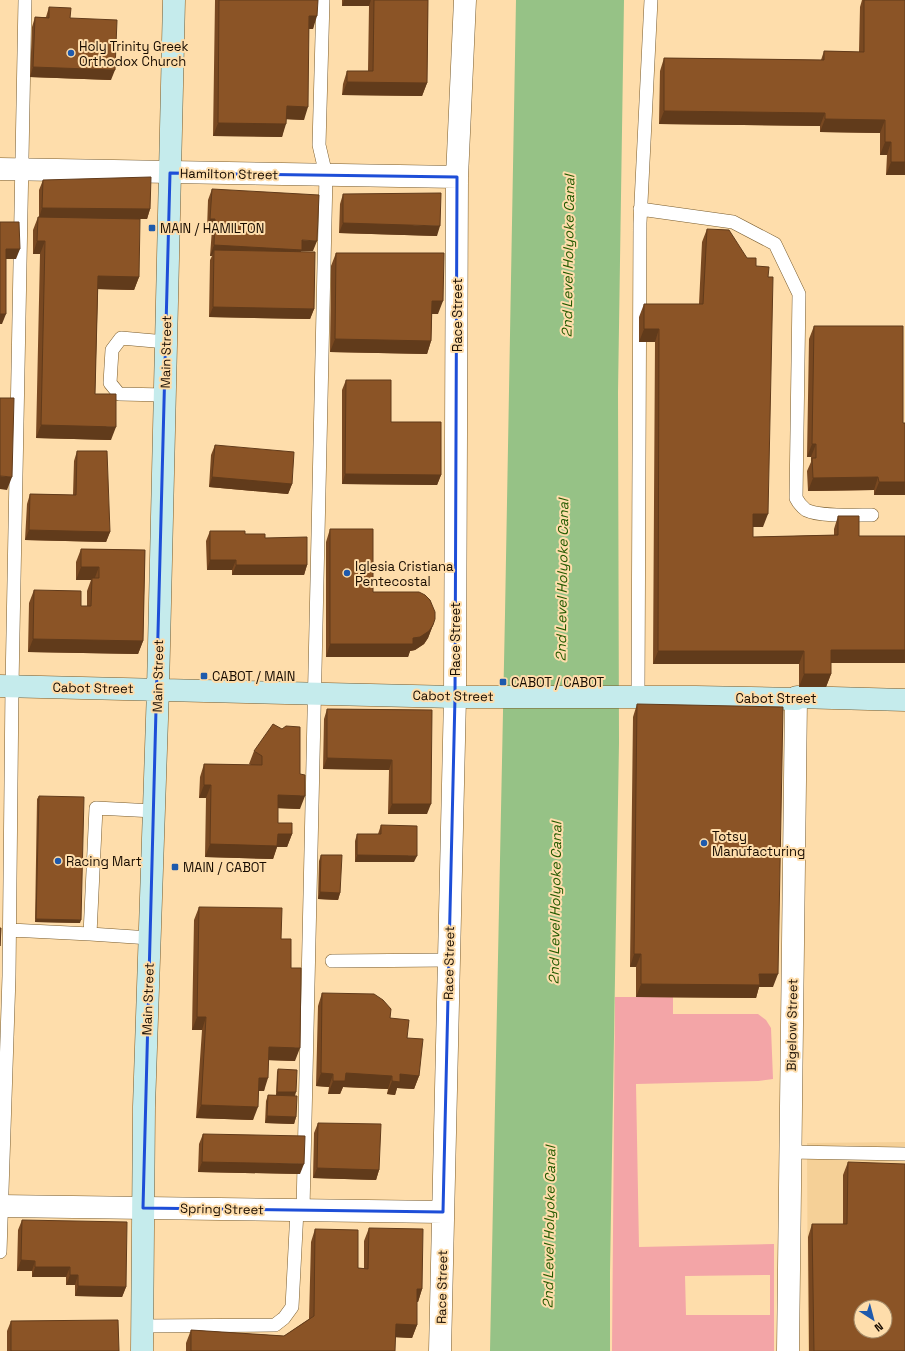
<svg xmlns="http://www.w3.org/2000/svg" width="905" height="1351" font-family="'Space Grotesk',sans-serif">
<rect width="100%" height="100%" fill="#feddab"/>
<path fill="#f5d097" fill-rule="evenodd" d="M905,1142V1351H808L807,1143ZM861,1307H885V1331H861Z"/>
<path fill="#f3a5a7" fill-rule="evenodd" d="M615,997H673V1014H758L766,1020L771,1028L773,1079L758,1081L636,1084L639,1247L774,1244V1351H612ZM770,1275V1315H686L685,1276Z"/>
<path fill="#96c286" d="M516,0H624L618,392L619,743L610,1273V1351H490L505,614Z"/>
<g fill="none" stroke-linecap="round" stroke-linejoin="round">
<g stroke="#795c2d" stroke-width="14">
<path id="lane" d="M640,209L733,222L775,244L799,294L796,498C798,502 802,507 806,510C820,517 855,515 872,515
M165,395L119,394L110,383L112,350L121,338L166,342
M638,697L640,223L651,0
M10,930L90,934
M150,938L90,934L96,808L154,811
M332,961L449,960
M790,1152L905,1154
M303,1210L326,175L319,145L323,0
M0,1252L9,976L12,686L25,0
M142,1326L275,1325L284,1318L292,1307L297,1210"/>
</g>
<g stroke="#795c2d" stroke-width="23">
<path id="street" d="M0,169L457,177
M0,1206L443,1212
M440,1351L455,697L457,177L465,0
M788,1351L796,699"/>
</g>
<g stroke="#795c2d" stroke-width="23">
<path id="secondary" d="M0,686L455,697H696L796,699L797,697L905,700
M142,1351L144,1107L158,689L174,0"/>
</g>
<use href="#lane" stroke="#fff" stroke-width="13"/>
<use href="#street" stroke="#fff" stroke-width="22"/>
<use href="#secondary" stroke="#c5ebec" stroke-width="22"/>
</g>
<path fill="#784821" d="M215,0H318L313,29H309L304,120L286,119L282,137L213,136L215,1Z
M342,0H428L427,83L422,96L342,95L343,84L347,71H368L369,6H342Z
M862,0H905V175H886L887,155H880V133L820,132V126L659,124L660,71L664,58L821,60L824,51L859,52L860,7Z
M49,7L70,18L111,80L30,77L32,27L35,17H46Z
M43,180L150,209L147,219H104L139,277L134,290L98,289L95,394L111,440L36,438L40,254H33V230L38,217H39V190Z
M212,189L313,251H301V252L314,309L310,319L209,317L210,260L212,256H210L212,229H207L208,200Z
M343,194L437,236L339,233L340,204Z
M707,229L763,527H753V537L834,535V529L838,516L859,536H905V663H831V674L826,687H799V664H653L655,342H639V317L644,304H699L702,242Z
M336,253L438,314H432L431,341L427,354L330,352L331,266Z
M814,326L903,423H905V495H874V490L808,491L807,471L811,462V457H807L809,339Z
M346,380L391,422L441,475L437,485L342,484V390Z
M215,445L292,484L288,494L209,487L211,455Z
M77,451L110,532L106,542L25,540L27,504L30,494L73,495L74,461Z
M330,529L373,592L433,625L428,638L424,644L415,650L410,651L408,657H326V542Z
M210,531L245,534L265,538L307,565L304,575H232V570H207L206,541Z
M81,549L145,550L143,641L138,654L28,652L29,603L34,590L81,606H87V591L91,580H76V562Z
M637,704L773,987H759L756,998L636,997V967H630L633,717Z
M327,709L432,710L427,814H388L389,770L323,769L324,719Z
M254,751L300,774V809L278,808V823L292,834L287,847H277L273,859L205,857L206,798H199L200,777L204,764L251,765L249,764Z
M39,796L80,923L35,922L37,799Z
M381,825L414,862H355V841L357,834H378Z
M321,855L340,893L338,900L318,899L319,861Z
M199,907L281,939L291,968L295,1061L269,1060L264,1091H258L253,1120L196,1118L202,1030H192L194,920Z
M322,993L390,1018L407,1038L419,1076L414,1089L397,1088L395,1095L387,1094L388,1089L343,1087L340,1094H328L329,1087L316,1086L318,1006Z
M278,1069L295,1096L296,1117L294,1124L265,1123L266,1101L268,1095H276L277,1072Z
M318,1123L379,1170L376,1180L313,1178L314,1133Z
M203,1134L300,1174L198,1172L199,1144Z
M848,1162L905,1351H809L808,1237L812,1224H843V1175Z
M22,1220L126,1287L122,1297L75,1296V1285H66V1277H32V1271H17L18,1230Z
M369,1228L422,1289L418,1302H417V1325L412,1338L395,1337V1351H186V1343L191,1330L284,1336L309,1319L311,1242L315,1229L358,1268H364V1241Z
M11,1321L119,1351H7V1331Z"/>
<path fill="#613b1b" d="M344,0H371L369,6H342Z
M309,16H317L313,29H305Z
M33,67L115,70L111,80L30,77Z
M347,82L427,83L422,96L342,95Z
M287,106L308,107L304,120L282,119Z
M664,111L825,113L820,126L659,124Z
M825,119L885,120L880,133L820,132Z
M218,123L286,124L282,137L213,136Z
M885,142H891L887,155H880Z
M891,162H905V175H886Z
M42,208L150,209L147,219L39,218Z
M210,219H215L212,229H207Z
M343,223L440,226L437,236L339,233Z
M302,240L317,241L313,251H301L298,260L214,250L212,256H210L214,245Z
M37,241H45L40,254H33Z
M6,249H20L16,259H3Z
M98,276L139,277L134,290L93,289Z
M432,301H443L438,314H427Z
M213,307L314,309L310,319L209,317Z
M0,314H6L2,324H0Z
M644,329H659L655,342H639Z
M335,339L431,341L427,354L330,352Z
M41,425L116,427L111,440L36,438Z
M812,444H816L811,457H807Z
M345,474L441,475L437,485L342,484Z
M0,476L12,477L7,490L0,489Z
M212,477L292,484L288,494L209,487Z
M878,477L874,490L808,491L813,478Z
M879,482H905V495H874Z
M753,514H768L763,527H748Z
M29,530L110,532L106,542L25,540Z
M210,560H236L232,570H207Z
M236,565H307L304,575H232Z
M81,567H99L94,580L92,578L91,580H76Z
M433,625L428,638L424,644L415,650L410,651L408,657H326L330,644L413,638Z
M33,639L143,641L138,654L28,652Z
M831,650H905V663H826Z
M658,651H804L799,664H653Z
M804,674H831L826,687H799Z
M327,758L392,760L389,770L323,769Z
M204,785H211L206,798H199Z
M278,795L305,796L300,809L273,808Z
M392,804H431L427,814H388Z
M278,834H292L287,847H277L273,859L205,857L210,844Z
M357,855L417,856L414,862H355Z
M320,892L340,893L338,900L318,899Z
M36,919L81,920L80,923L35,922Z
M634,954H641L636,967H630Z
M759,974H778L773,987H759L756,998L636,997L641,984Z
M197,1017H206L202,1030H192Z
M269,1047L300,1048L295,1061L264,1060Z
M321,1073L333,1074L329,1087L316,1086Z
M346,1073L392,1076L388,1089L343,1087L340,1094H328L333,1081Z
M400,1074L419,1076L414,1089L397,1088L395,1095L387,1094L392,1081Z
M259,1078H268L264,1091H254Z
M277,1092H296L295,1096L276,1095Z
M201,1105L258,1107L253,1120L196,1118Z
M267,1116L296,1117L294,1124L265,1123Z
M202,1162L304,1164L300,1174L198,1172Z
M317,1168L379,1170L376,1180L313,1178Z
M21,1260L35,1261L32,1271H17Z
M35,1267H70L66,1277H32Z
M70,1275H78L75,1285H66Z
M78,1286L126,1287L122,1297L75,1296Z
M417,1289H422L418,1302H413Z
M396,1324L417,1325L412,1338L391,1337Z"/>
<path fill="#8b5426" stroke="#613b1b" fill-rule="evenodd" d="M219,0H318L317,16H309L308,107L287,106L286,124L218,123Z
M374,0H428L427,83L347,82V71H373Z
M864,0H905V162H891V142H885V120L825,119V113L664,111V58L824,60V51L864,52Z
M49,7L71,8L70,18L117,20L115,70L33,67L35,17L49,18Z
M151,177L150,209L42,208L43,180Z
M212,189L319,195L317,241L302,240V250L214,245L215,219H210Z
M441,193L440,226L343,223V194Z
M38,217L140,219L139,277L98,276L95,394H116V427L41,425L45,241H37Z
M0,222H19L20,249H6V314H0Z
M707,229L729,230L747,258H756V266L769,267L768,277H773L768,514H753V537L838,535V516H859V536H905V650H831V674H804V651H658L659,329H644V304H703Z
M214,250L315,252L314,309L213,307Z
M336,253H444L443,301H432L431,341L335,339Z
M814,326H903V423H905V482H879L878,477L813,478L812,458H816V444H812Z
M346,380H391V422H441V475L345,474Z
M0,398H14L12,477L0,476Z
M215,445L294,452L292,484L212,477Z
M77,451H107L110,532L29,530L30,494L76,495Z
M330,529H373V592H419L425,595L430,600L435,612V619L433,625L429,631L420,637L413,638V644H330Z
M210,531H245V534H265V538L307,537V565H236V560H210Z
M81,549L145,550L143,641L33,639L34,590L81,591V606H91L92,578H99V567H81Z
M637,704L783,707L778,974H759L760,985L641,984V954H634Z
M327,709L432,710L431,804H392V760L327,758Z
M273,724L282,729L286,726L300,727V774L305,775V796L278,795V823H292V834H278L277,846L210,844L211,785H204V764L262,765V756L254,751Z
M39,796L84,797L81,920L36,919Z
M381,825L417,826V856L357,855V834H381Z
M321,855H342L340,893L320,892Z
M199,907L282,908L281,939H291V968H301L300,1048L269,1047L268,1078H259L258,1107L201,1105L206,1017H197Z
M0,928H1L0,946Z
M322,993L374,994L383,1000L391,1009L390,1018L409,1020L407,1038L423,1039L419,1076L400,1074V1082L392,1081V1076L346,1073L345,1081H333V1074L321,1073Z
M278,1069L297,1070L296,1092H277Z
M268,1095L297,1096L296,1117L267,1116Z
M318,1123L381,1124L379,1170L317,1168Z
M203,1134L305,1136L304,1164L202,1162Z
M848,1162L905,1164V1351H814L812,1224H847ZM861,1307H885V1331H861Z
M22,1220L127,1222L126,1287L78,1286V1275H70V1267H35V1261L21,1260Z
M369,1228L423,1229L422,1289H417V1325L396,1324L395,1351H191V1330L284,1336L314,1316L315,1229L358,1230V1268L368,1269Z
M118,1320L119,1351H11V1321Z"/>
<path fill="none" stroke="#1d4ed8" stroke-width="3" stroke-linejoin="round" d="M170,173L457,177L455,697L443,1212L143,1208Z"/>
<g fill="#1f5aac" stroke="#feddab" stroke-width="1.5">
<circle cx="71" cy="53" r="4"/>
<rect x="148" y="224" width="8" height="8" rx="2"/>
<circle cx="347" cy="573" r="4"/>
<rect x="200" y="672" width="8" height="8" rx="2"/>
<rect x="499" y="678" width="8" height="8" rx="2"/>
<circle cx="704" cy="843" r="4"/>
<circle cx="58" cy="861" r="4"/>
<rect x="171" y="863" width="8" height="8" rx="2"/>
</g>
<g text-anchor="middle" dominant-baseline="central" stroke-width="4" stroke-linejoin="round" paint-order="stroke">
<g font-size="13" fill="#180c00" stroke="#feddab" text-anchor="start">
<text x="79" y="46">Holy Trinity Greek<tspan x="79" dy="15">Orthodox Church</tspan></text>
<text x="160" y="228">MAIN / HAMILTON</text>
<text x="355" y="566">Iglesia Cristiana<tspan x="355" dy="15">Pentecostal</tspan></text>
<text x="212" y="676">CABOT / MAIN</text>
<text x="511" y="682">CABOT / CABOT</text>
<text x="712" y="836">Totsy<tspan x="712" dy="15">Manufacturing</tspan></text>
<text x="66" y="861">Racing Mart</text>
<text x="183" y="867">MAIN / CABOT</text>
</g>
<g font-size="13" fill="#180c00" stroke="#feddab">
<text transform="translate(229 174) rotate(1)">Hamilton Street</text>
<text transform="translate(457 315) rotate(-90)">Race Street</text>
<text transform="translate(166 352) rotate(-89)">Main Street</text>
<text transform="translate(455 639) rotate(-90)">Race Street</text>
<text transform="translate(158 676) rotate(-89)">Main Street</text>
<text transform="translate(93 688) rotate(1)">Cabot Street</text>
<text transform="translate(453 696) rotate(1)">Cabot Street</text>
<text x="776" y="698">Cabot Street</text>
<text transform="translate(449 963) rotate(-89)">Race Street</text>
<text transform="translate(148 999) rotate(-88)">Main Street</text>
<text transform="translate(792 1025) rotate(-89)">Bigelow Street</text>
<text transform="translate(222 1209) rotate(1)">Spring Street</text>
<text transform="translate(442 1287) rotate(-89)">Race Street</text>
</g>
<g font-size="14" font-style="italic" fill="#235a01" stroke="#feddab">
<text transform="translate(568 256) rotate(-89)">2nd Level Holyoke Canal</text>
<text transform="translate(562 580) rotate(-89)">2nd Level Holyoke Canal</text>
<text transform="translate(555 903) rotate(-89)">2nd Level Holyoke Canal</text>
<text transform="translate(549 1227) rotate(-89)">2nd Level Holyoke Canal</text>
</g>
</g>
<g transform="translate(873 1319) rotate(144)"><circle r="19" fill="#feddab" stroke="#a28967"/>
<path d="M0-3L7 15L0 10L-7 15Z" fill="#1f5aac"/>
<text y="-6" font-size="11" font-weight="bold" text-anchor="middle" fill="#180c00">N</text>
</g>
</svg>
